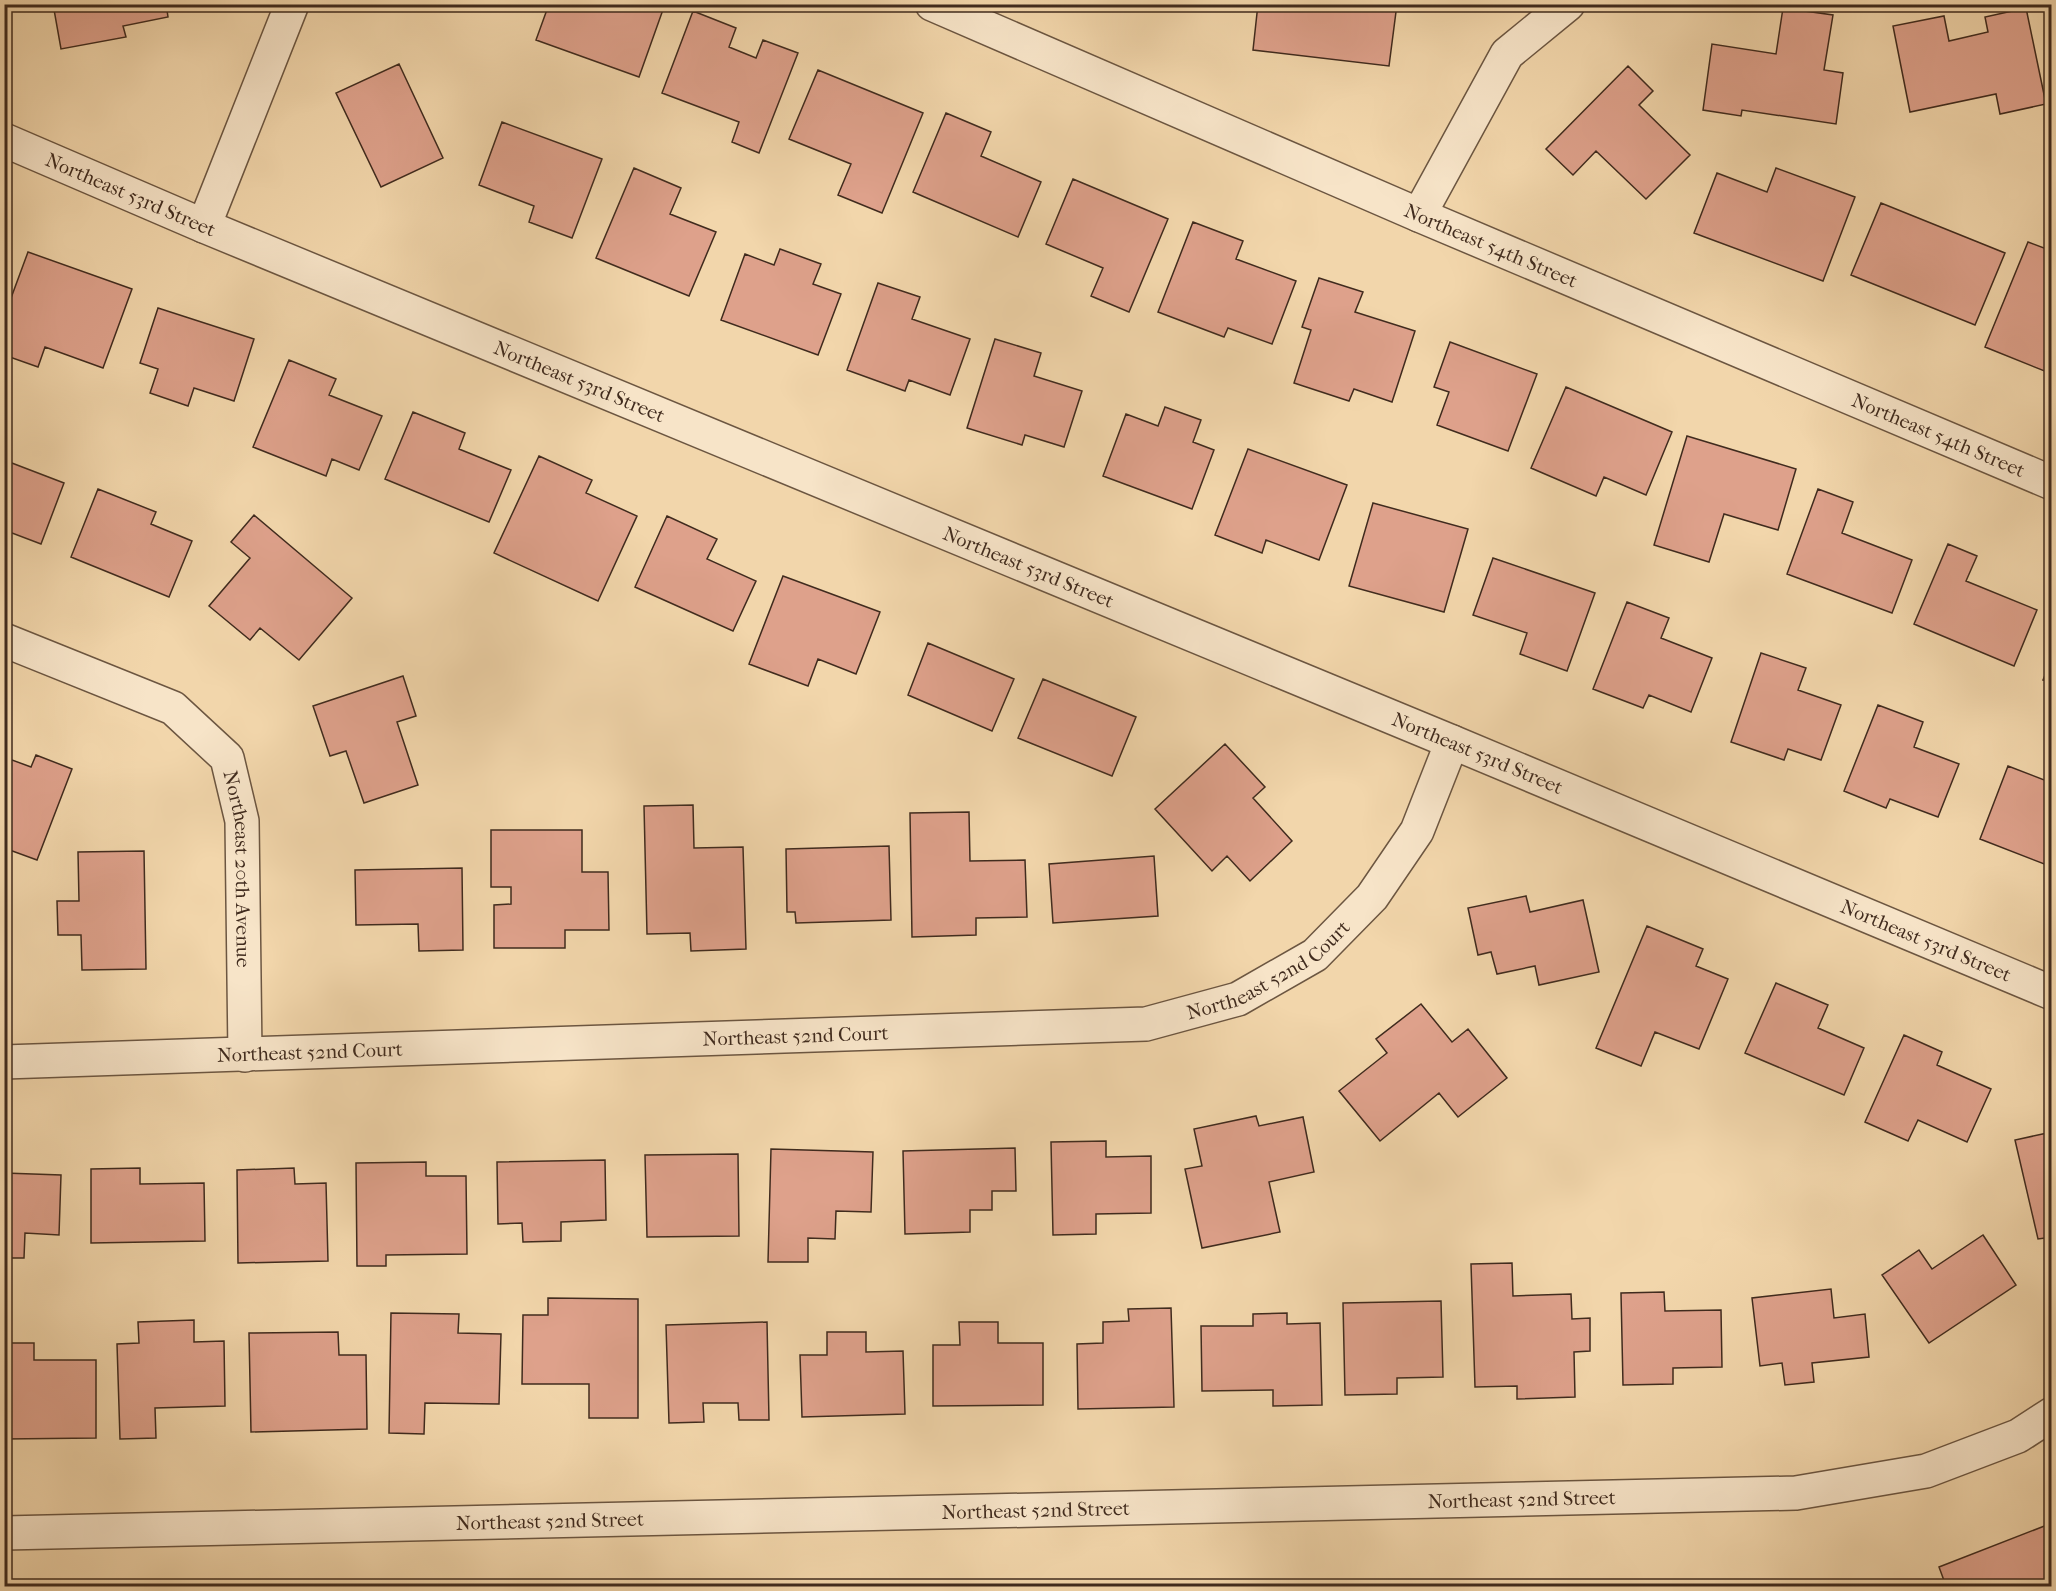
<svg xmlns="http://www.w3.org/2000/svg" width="2056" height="1591" font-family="'IM FELL French Canon',serif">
<rect width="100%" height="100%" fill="#f2d6ab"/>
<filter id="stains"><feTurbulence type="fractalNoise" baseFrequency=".00333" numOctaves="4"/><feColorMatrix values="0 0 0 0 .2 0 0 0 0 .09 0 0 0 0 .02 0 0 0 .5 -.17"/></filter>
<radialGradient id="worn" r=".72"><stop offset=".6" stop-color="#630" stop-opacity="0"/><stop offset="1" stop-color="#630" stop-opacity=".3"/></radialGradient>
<path fill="#dea18b" stroke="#402b1e" stroke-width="1.5" d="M53,4H166L168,17L123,26L126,37L61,49Z
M549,4H665L639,77L536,40Z
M1258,4H1397L1389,66L1253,50Z
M1783,8L1833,15L1824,70L1843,73L1836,124L1742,110L1741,116L1703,110L1712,44L1776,54Z
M2026,8L2046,104L2000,114L1996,94L1910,112L1893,26L1944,16L1949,41L1988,32L1985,17Z
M693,11L736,28L729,47L756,58L763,40L798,53L759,153L732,142L739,122L662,93Z
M399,64L443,158L381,187L336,93Z
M1628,66L1653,91L1639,105L1690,155L1646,199L1596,151L1573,175L1546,149Z
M818,70L923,113L882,213L838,195L851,164L789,139Z
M946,113L991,132L981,156L1041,182L1018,237L913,192Z
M502,122L602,159L572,238L529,222L534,206L479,185Z
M634,168L681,188L670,214L716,232L689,296L596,258Z
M1776,168L1855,197L1823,281L1694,233L1717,173L1767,192Z
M1073,179L1168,219L1129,312L1091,296L1103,268L1046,244Z
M1881,203L2005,253L1975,325L1851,275Z
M1193,222L1243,241L1236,259L1296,281L1272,344L1228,328L1224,337L1158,312Z
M2028,242L2052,251V374L1985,347Z
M780,249L821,264L813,284L841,294L818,355L721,320L745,254L774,265Z
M28,252L132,289L103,368L45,347L38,367L4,355V317Z
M1319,278L1363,292L1355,312L1415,331L1392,402L1354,389L1349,401L1294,383L1311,330L1302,327Z
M878,283L920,297L912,319L970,339L950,395L909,380L905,391L847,370Z
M158,308L254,339L234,401L194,388L188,406L150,393L158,369L140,363Z
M995,339L1041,353L1034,376L1082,391L1064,447L1025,435L1022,445L967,428Z
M1450,342L1537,374L1508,451L1437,425L1449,392L1434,387Z
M289,360L336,379L329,395L382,416L359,470L332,459L326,476L253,447Z
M1566,387L1672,432L1646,495L1604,477L1596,496L1531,468Z
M1165,407L1201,420L1193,442L1214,450L1192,509L1103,476L1126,414L1158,426Z
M413,412L465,433L459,449L511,470L489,522L385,479Z
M1687,436L1796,469L1778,530L1724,514L1709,562L1654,545Z
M1248,449L1347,485L1319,560L1266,540L1262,553L1215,535Z
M539,456L592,480L586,493L637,516L598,601L494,553Z
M4,460L64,483L41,544L4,530Z
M98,489L156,512L151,524L192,541L169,597L71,557Z
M1818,489L1853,502L1842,533L1912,560L1892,613L1787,574Z
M1373,503L1468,529L1444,612L1349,586Z
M254,515L352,598L299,660L260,628L250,640L209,606L250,558L231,542Z
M667,516L717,539L707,559L756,581L733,631L635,587Z
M1948,544L1977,556L1966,581L2037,610L2014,666L1914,624Z
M1493,558L1595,593L1567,671L1520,654L1527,633L1473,615Z
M783,576L880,612L856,674L818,659L808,686L749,664Z
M1627,602L1669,618L1661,638L1712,658L1691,712L1649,695L1643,708L1593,689Z
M928,643L1014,679L992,731L908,695Z
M1761,653L1806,668L1798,690L1841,705L1821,760L1788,749L1784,760L1731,742Z
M2052,658V683L2043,680Z
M403,676L416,716L397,722L418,785L364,803L346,751L330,756L313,706Z
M1043,679L1136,717L1112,776L1018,738Z
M1878,705L1923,722L1914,747L1959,764L1938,817L1890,799L1886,808L1844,791Z
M1225,744L1265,787L1253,798L1292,841L1250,881L1227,856L1212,871L1155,809Z
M36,755L72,769L37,860L4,848V757L31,767Z
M2008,766L2052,783V867L1980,839Z
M693,805L694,848L743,847L746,949L691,951L690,933L647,934L644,806Z
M969,812L970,861L1025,860L1027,917L976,918V935L912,937L910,813Z
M491,830H582V872H608L609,930H565V948H494V905L511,904V887H491Z
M889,846L891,920L796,923L795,912H787L786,849Z
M144,851L146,969L82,970L81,935H58L57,901H79L78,852Z
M1154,856L1158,916L1053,923L1049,864Z
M462,868L463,950L419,951L418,924L356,925L355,870Z
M1526,896L1530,912L1583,900L1599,972L1539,985L1535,966L1497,974L1491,952L1478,955L1468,908Z
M1647,926L1703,949L1696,966L1728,979L1699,1049L1655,1032L1641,1066L1596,1048Z
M1776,983L1828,1005L1818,1028L1864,1048L1844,1095L1745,1053Z
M1421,1004L1452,1042L1468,1029L1507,1078L1458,1117L1439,1093L1380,1141L1339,1091L1387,1053L1376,1039Z
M1904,1035L1942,1052L1937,1065L1991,1089L1967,1142L1918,1120L1908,1141L1865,1122Z
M1256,1116L1259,1126L1303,1117L1314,1172L1269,1182L1280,1232L1202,1248L1185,1169L1202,1166L1194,1129Z
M2052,1132V1237L2038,1239L2015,1140Z
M1106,1141V1157L1151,1156V1213L1096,1214V1234L1053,1235L1051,1142Z
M1015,1148L1016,1191H992V1210H970V1232L905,1234L903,1151Z
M771,1149L873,1152L871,1212L836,1211L835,1239L808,1238V1262H768Z
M738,1154L739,1236L647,1237L645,1155Z
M605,1160L606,1220L561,1222V1241L523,1242L522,1223L498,1224L497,1162Z
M426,1162V1176H466L467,1254L386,1255V1266H357L356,1163Z
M140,1168V1184L204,1183L205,1241L91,1243V1169Z
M294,1168L295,1184L326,1183L328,1261L238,1263L237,1170Z
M4,1173L61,1175L59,1235L25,1233L24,1258H4Z
M1983,1235L2016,1285L1929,1343L1882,1275L1919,1250L1932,1269Z
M1512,1263L1513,1296L1571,1294L1572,1319L1590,1318V1351L1574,1352L1575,1397L1517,1399V1386L1475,1387L1471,1264Z
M1831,1289L1834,1318L1865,1314L1869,1357L1812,1363L1814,1382L1785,1385L1782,1363L1760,1366L1752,1298Z
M1664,1292L1665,1311L1721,1310L1722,1367L1673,1368V1384L1623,1385L1621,1293Z
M548,1298L638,1299V1418H589V1384H522L523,1315H548Z
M1441,1301L1443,1377L1397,1378V1394L1345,1395L1343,1303Z
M1171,1308L1174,1407L1078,1409L1077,1344L1103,1343V1322L1129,1321L1128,1309Z
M391,1313L459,1314L458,1333L501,1334L499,1404L425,1403L424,1434L389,1433Z
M1287,1313V1324L1320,1323L1322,1405L1273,1406V1390L1202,1391L1201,1326H1253V1314Z
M194,1320V1342L224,1341L225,1406L155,1408L156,1438L120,1439L117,1344L139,1343L138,1322Z
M767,1322L769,1420H739L738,1403H703L704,1422L669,1423L666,1325Z
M959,1322H998V1343H1043V1405L933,1406V1345H960Z
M338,1332L339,1355H366L367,1429L251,1432L249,1333Z
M827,1332H866V1352L903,1351L905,1414L802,1417L800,1355H827Z
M4,1343H34V1360H96V1438L4,1439Z
M2047,1525L2052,1537V1586H1946L1939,1567Z
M1920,1580L1921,1586H1860Z"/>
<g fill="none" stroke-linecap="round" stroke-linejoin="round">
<g stroke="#6c5641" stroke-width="36">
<g id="street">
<path id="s1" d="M932,4L1419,215L2052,483"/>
<path id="s2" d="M4,140L204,226L1452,742L2052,993"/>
<path d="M1419,215L1507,54L1568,4"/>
<path d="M204,226L292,4"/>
<path id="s3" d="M4,640L173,708L227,758L242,821L245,1055"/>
<path id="s4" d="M4,1062L1146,1024L1238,999L1315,955L1372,897L1417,831L1452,742"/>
<path id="s5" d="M4,1533L1796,1493L1926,1471L2018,1436L2052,1414"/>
</g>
</g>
<use href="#street" stroke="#f7e4c8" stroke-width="33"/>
</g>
<g text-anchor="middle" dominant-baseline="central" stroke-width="4.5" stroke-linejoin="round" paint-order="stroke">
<g font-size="20" fill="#402b1e" stroke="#f7e4c8">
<text stroke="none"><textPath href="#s2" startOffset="138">Northeast 53rd Street</textPath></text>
<text stroke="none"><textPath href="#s1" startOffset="609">Northeast 54th Street</textPath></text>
<text stroke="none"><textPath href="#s2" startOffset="624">Northeast 53rd Street</textPath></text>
<text stroke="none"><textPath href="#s1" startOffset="1095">Northeast 54th Street</textPath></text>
<text stroke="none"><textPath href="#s2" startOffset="1110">Northeast 53rd Street</textPath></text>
<text stroke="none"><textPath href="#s2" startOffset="1596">Northeast 53rd Street</textPath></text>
<text stroke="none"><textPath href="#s3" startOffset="368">Northeast 20th Avenue</textPath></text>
<text stroke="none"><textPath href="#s2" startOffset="2082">Northeast 53rd Street</textPath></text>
<text stroke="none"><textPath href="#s4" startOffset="1278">Northeast 52nd Court</textPath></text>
<text stroke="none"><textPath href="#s4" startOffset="792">Northeast 52nd Court</textPath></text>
<text stroke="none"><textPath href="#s4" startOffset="306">Northeast 52nd Court</textPath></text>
<text stroke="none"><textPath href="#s5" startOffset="1518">Northeast 52nd Street</textPath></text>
<text stroke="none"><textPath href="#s5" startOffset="1032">Northeast 52nd Street</textPath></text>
<text stroke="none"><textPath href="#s5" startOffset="546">Northeast 52nd Street</textPath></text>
</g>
</g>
<rect width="2056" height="1591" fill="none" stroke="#f2d6ab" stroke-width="24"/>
<rect x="6" y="6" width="2044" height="1579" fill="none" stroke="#402b1e" stroke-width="3"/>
<rect x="12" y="12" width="2032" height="1567" fill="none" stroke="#402b1e" stroke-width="1.5"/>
<rect width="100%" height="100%" filter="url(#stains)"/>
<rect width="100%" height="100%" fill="url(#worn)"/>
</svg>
